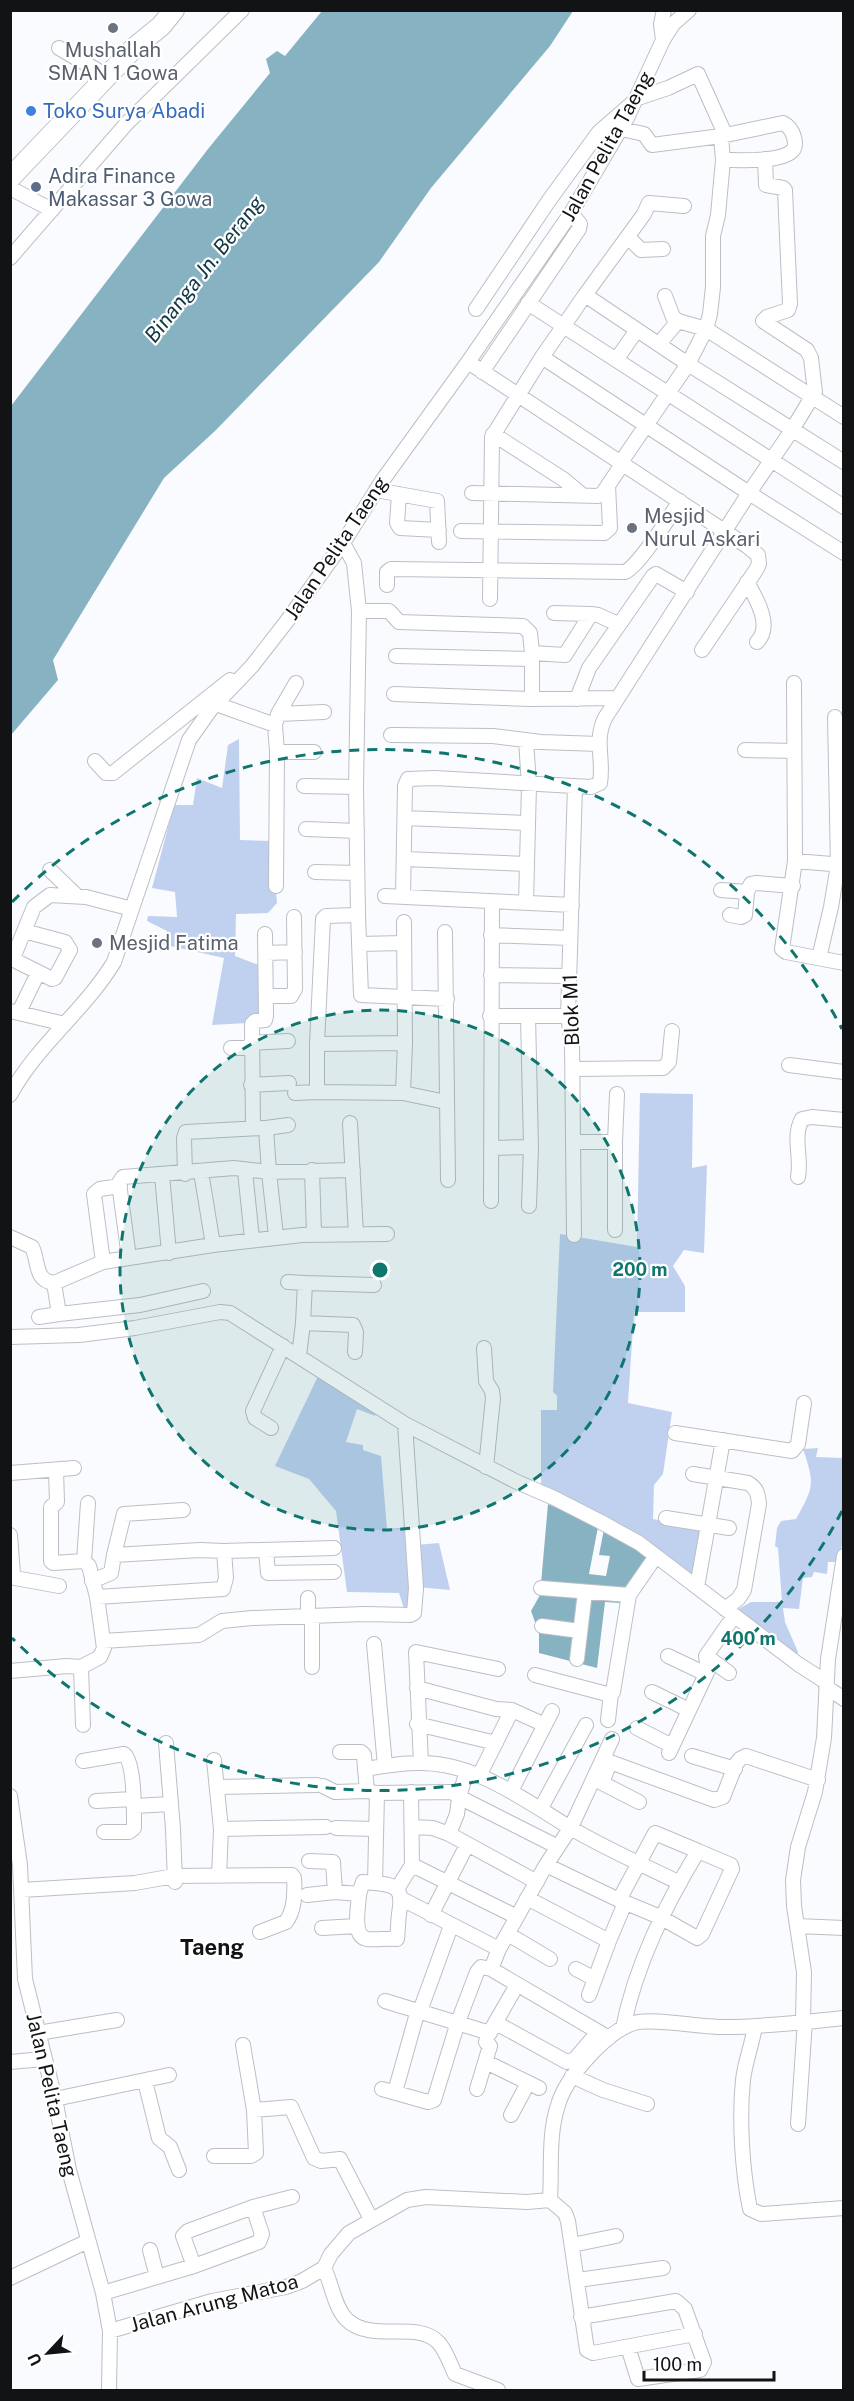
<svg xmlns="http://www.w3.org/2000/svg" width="854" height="2401" font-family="'Public Sans',sans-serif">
<rect width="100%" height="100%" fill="#fafbfe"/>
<path fill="#c0d1f0" d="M239,739L240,840L272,841L277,903L268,913L236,914L235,956L264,967L266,1022L212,1025L224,958L161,944L167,931L147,921L148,916L177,917L175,892L152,888L174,805H193L197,778L222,788L228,745Z
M640,1093L693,1094L692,1168L707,1165L704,1253L684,1250L673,1266L685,1286V1312H634L628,1403L672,1412L663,1474L654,1485L653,1519L704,1529L695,1580L541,1486V1410H557V1396L553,1392L560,1234L637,1247Z
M319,1374L376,1411L375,1416L357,1409L346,1442L363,1445V1450L381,1456L387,1529L408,1527L416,1545L439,1543L450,1590L416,1587L406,1615L399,1593L347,1592L336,1511L309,1479L275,1466Z
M818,1448L816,1457L843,1458L844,1537L838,1562H828L827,1574L814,1572L812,1577L803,1578L799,1609L783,1608L785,1622L798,1652L796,1657L735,1611L751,1602H782L778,1548L775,1546L777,1528L781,1521L796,1519C814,1486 815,1485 803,1449Z"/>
<path fill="#87b2c2" d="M322,11H573L550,46L431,188L379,262L216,430L164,478L53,660L58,680L11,735V406L208,149L270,73L266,59L277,51L285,56Z
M548,1504L598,1527L589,1574L606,1576L610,1556L599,1555L604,1529L646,1554L649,1560L620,1603L605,1602L597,1668L539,1653V1633L531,1611L540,1595Z"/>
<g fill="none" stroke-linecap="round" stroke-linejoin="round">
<g stroke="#bbbfc5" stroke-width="16">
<path id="minor" d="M663,40L661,24L664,10
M59,48L107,76
M621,129L644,134L652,145L721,136L783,123C789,126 792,130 794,137C795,141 796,147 793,150C782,163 739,160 723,160
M10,188L52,210
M628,237L641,250L663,249
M10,258L127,123L242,10
M585,295L644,214L649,203L684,206
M665,296L673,317L678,321
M528,303L844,507
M476,309L550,199L599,132L638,98L668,88L698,74L725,134
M659,344L678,321L706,329L844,417
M542,357L749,493L792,430L815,392L811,358L807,350L763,321L767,317L788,310L790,304L785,190L783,188L766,185L765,159
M616,360L637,330
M468,362L747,546L758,555L759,564L756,570L702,650
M482,372L579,229L580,224L571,213
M493,434L563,479L581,494
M621,462L688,364L844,462
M376,490L437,501L439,542
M472,493L598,496L603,493L623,463
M399,494L397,523L400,528L439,530
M461,531L604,533L610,528L608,485
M343,543L354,563L359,611L356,787L358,915L326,916L323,919L317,1044L405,1043L403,1093
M747,582C756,598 773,626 757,642
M387,585V572L391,569L625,572C640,565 669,517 680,501
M490,599L492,437L542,357L585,295L688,364L706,329L710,314L713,287V236L718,215L723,160L721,136
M359,611H389L399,622L523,626L530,633L532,653L565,655L591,614L598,615L618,624
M554,613L591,614
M396,656L532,659V699
M794,683L795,861L782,949L786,952L844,963
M394,694L532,699L617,698
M577,699L589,668L653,576L656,574L687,592
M216,704L275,725L277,752L276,886
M278,714L324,712
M275,725L278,714L296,683
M391,735L493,736L541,742L599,744
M745,750L794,751
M277,752H314
M95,761L106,773H113L230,680
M304,786L356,787
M405,818L528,823
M306,829L357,831
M405,859L527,864
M795,861L844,865
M50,870L77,896
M315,872L357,873
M721,890L747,892L751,884L757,883L793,886
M385,896L572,905
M403,896L405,786L408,779L435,778L591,787L600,783C604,760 594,740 605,718L749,493L844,553
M526,903L529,785L526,740
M358,915L361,995L447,999
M730,915L741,917L745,915L747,892
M404,922L405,1043
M445,932L448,1180
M491,935L570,938
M359,944L404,943
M266,953L295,952
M10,958L52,979L55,978L70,950L65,942L24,931
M13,958L34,907L50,895L86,897L132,909
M819,958L831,907L838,865L835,717
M491,975L569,976
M266,996H291L295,989L294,917
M10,1011L65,1024
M19,1012L38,973
M490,1016H568
M528,1016L531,1147
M251,1043L288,1041
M317,1044V1092L403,1093L446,1102
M231,1048H251
M789,1065L844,1072
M573,1069L663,1068L669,1062L672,1031
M251,1085L289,1083
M295,1093L317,1092
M10,1095C37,1045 85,1010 114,962L189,740L211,709L252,666L287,621L343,543L382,481L468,362L571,213L627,118L663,40L673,24L689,10
M350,1123L356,1234
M288,1125L266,1128L269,1172L353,1170
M253,1128L252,1024L255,1021L265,1020L266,1016L265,934
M573,1142H615V1230
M615,1142L617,1094
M491,1148L531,1147L529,1206
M312,1170L314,1234
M245,1171L252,1239
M201,1172L213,1245
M185,1174L184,1138L186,1132L262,1128
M162,1175L169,1253
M798,1177C802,1158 792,1137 802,1119L812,1117L844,1120
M491,1201L492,902
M574,1235L572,1043L568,1016L575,786
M10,1237L32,1247C39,1261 34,1281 54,1283L103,1262L213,1245L302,1235L387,1234
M129,1258L119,1183L123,1177L234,1168L269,1172L276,1236
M103,1262L94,1194L100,1189L120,1186
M288,1282L305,1283
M54,1283L59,1314L140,1305L203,1291
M39,1317L59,1314
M303,1323L305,1283L374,1285
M10,1337L79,1335L135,1328L220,1312L230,1313L405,1424L515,1481L554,1498L601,1522L639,1543L798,1664L826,1682
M484,1348L486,1381L492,1391L493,1398L486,1467
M299,1356L303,1323L353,1325L356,1332L355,1352
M271,1428L255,1418L253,1411L283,1346
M675,1433L792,1451L798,1444L804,1403
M10,1473L74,1468
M693,1474L748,1483C757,1488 758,1494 759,1504L744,1590L738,1599L725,1609
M666,1518L729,1528
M10,1535L13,1574L15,1578L59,1586
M266,1550L268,1573L334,1572
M224,1551L334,1548
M84,1561L88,1503
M92,1581L111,1573L114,1555
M697,1587L723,1440
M541,1588L629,1595
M97,1597L223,1589L226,1578L224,1551L200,1550L114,1555L124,1514L183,1510
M308,1616V1598
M542,1626L580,1631
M103,1641L199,1635L222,1621L252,1618L365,1614L410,1615L414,1613L416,1588L405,1424
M374,1644L385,1766
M668,1656L706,1674
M706,1656L729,1673
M577,1659L585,1592
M81,1667L83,1725
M312,1667V1616
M10,1671L67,1666L81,1667L100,1657L104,1648L97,1597L89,1566L84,1561L53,1563L51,1561V1507L57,1502L56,1470
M535,1675L607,1694L613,1692L629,1595L656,1556
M826,1687L844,1699
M417,1688L496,1709L512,1710L479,1776
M652,1692L689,1710
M512,1710L545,1725
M608,1720L611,1694
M417,1724L496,1743
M637,1728L672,1746
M166,1743L173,1829L175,1882
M340,1752H361L364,1755L365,1769
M669,1753L708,1670L706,1656L734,1616
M692,1756L735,1769
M214,1760L221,1829L219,1876
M83,1761L124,1754C135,1763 134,1813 134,1828L129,1832H104
M421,1763L416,1652L498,1669
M467,1771L459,1797L558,1847
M323,1786L335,1792L367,1791
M217,1787L317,1785
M511,1791L552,1711
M411,1792L412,1865L517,1917
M377,1793L452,1792L459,1797L457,1814L449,1834L537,1882
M10,1796L20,1865L25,1979L55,2099L69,2170L103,2293L110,2331L109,2390
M96,1801L133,1799
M639,1802L602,1783L610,1762L714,1800L723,1797L736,1764L740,1759L746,1756L818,1780
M134,1806L171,1804
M541,1808L586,1725
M412,1827L433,1828L449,1834
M336,1828L376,1829
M221,1829L326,1827
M309,1861L333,1862L335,1892
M546,1865L619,1900L660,1917L697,1938L702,1934L732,1869L731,1865L698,1851C665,1906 636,1964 623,2028
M397,1889L412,1865
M22,1890L135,1883L174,1876L292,1875L294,1878C295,1893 295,1910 286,1922L260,1932
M359,1894C359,1905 351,1936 367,1939C376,1940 387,1938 397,1939C398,1931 398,1922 399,1914C403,1890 399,1885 375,1883
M307,1895L335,1892L359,1894L363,1882L375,1883L377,1793L367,1791L365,1769C383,1766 401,1763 419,1763C475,1762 524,1800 569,1827C604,1848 643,1865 680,1883
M527,1898L609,1941L625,1903
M402,1899L499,1949
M619,1900L655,1833L698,1851
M431,1915L467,1845
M797,1926L844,1928
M322,1928L357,1926
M508,1934L550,1959
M576,1969L595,1979
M589,1995L609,1941
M385,2001L490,2033
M420,2011L451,1926
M803,2021L804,1972L794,1906L793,1880L798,1847L815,1792L824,1738L828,1659L844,1556
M496,2023L567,2062L575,2059L598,2032
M755,2026C752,2045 745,2062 743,2080C739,2119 742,2170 750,2209L761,2214L844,2208
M38,2033L117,2020
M609,2038L491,1969L499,1949L546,1865L571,1827L612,1739
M10,2062L44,2059
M486,2062L539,2088
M572,2076L603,2090L647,2104
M145,2081L159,2138L170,2147L179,2170
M382,2089L428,2102L434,2100L458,2022L477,1972L481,1967L491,1969
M477,2089L490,2046L486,2042L487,2037L517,1985
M395,2092L418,2010
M55,2099L169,2075
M254,2110L291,2107L314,2158L321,2161L340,2159L371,2219
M511,2115L528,2083
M798,2124L805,2021
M214,2156H251L256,2153L254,2110L243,2045
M550,2200L565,2213L568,2221L587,2350L593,2353L695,2334
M572,2245L616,2236
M150,2250L157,2277
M194,2266L259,2242L262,2234L253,2207
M324,2268C332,2284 334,2306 346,2319C371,2344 417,2320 438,2342C446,2350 450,2364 455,2374L498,2390
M10,2278L88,2241
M578,2280L663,2268
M103,2293L194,2266L183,2236L188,2231L253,2207L292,2197
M581,2317L676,2301L685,2309L704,2362L700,2370L638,2379L628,2347
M110,2331L212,2301L286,2287L302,2281L324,2268L331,2254L349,2233L407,2200L426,2197L527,2202L550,2200C552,2169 548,2135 558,2105C566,2077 606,2032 634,2023C652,2017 702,2028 725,2027C764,2027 805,2022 844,2018"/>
</g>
<g stroke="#bbbfc5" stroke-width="22">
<path id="highway" d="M10,178L134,48L161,26L174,10"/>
</g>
<use href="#minor" stroke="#fff" stroke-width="14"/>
<use href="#highway" stroke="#fff" stroke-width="20"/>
</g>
<circle cx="380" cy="1270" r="260" fill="#0f766e" fill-opacity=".12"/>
<g fill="none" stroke="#0f766e" stroke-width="3" stroke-dasharray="10 8">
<circle cx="380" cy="1270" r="260"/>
<path d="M842 1511A521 521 0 0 1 12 1638M12 902A521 521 0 0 1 842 1029"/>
</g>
<g fill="#6b7280" stroke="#fff" stroke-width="2">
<circle cx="113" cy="28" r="6"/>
<circle cx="632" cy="528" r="6"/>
<circle cx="97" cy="943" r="6"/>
</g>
<circle fill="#3f7fe0" stroke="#fff" stroke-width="2" cx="31" cy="111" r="6"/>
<circle fill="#5c6f8a" stroke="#fff" stroke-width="2" cx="36" cy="187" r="6"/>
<g text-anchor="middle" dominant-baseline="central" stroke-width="4.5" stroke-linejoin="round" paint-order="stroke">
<g font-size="20" fill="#5b616d" stroke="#fff" text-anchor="start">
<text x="113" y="50" text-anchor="middle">Mushallah<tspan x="113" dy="23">SMAN 1 Gowa</tspan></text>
<text x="644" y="516">Mesjid<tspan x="644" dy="23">Nurul Askari</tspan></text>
<text x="109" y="943">Mesjid Fatima</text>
</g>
<g font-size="20" fill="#366cbe" stroke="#fff" text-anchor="start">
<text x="43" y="111">Toko Surya Abadi</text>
</g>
<g font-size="20" fill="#121315" stroke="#fff">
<text transform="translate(607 146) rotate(-61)">Jalan Pelita Taeng</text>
<text transform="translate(336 548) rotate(-56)">Jalan Pelita Taeng</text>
<text transform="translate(571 1010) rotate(-92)">Blok M1</text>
<text transform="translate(52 2095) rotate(77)">Jalan Pelita Taeng</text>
<text transform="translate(214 2303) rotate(-15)">Jalan Arung Matoa</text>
</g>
<g font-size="20" fill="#4e5e75" stroke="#fff" text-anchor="start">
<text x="48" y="176">Adira Finance<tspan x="48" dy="23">Makassar 3 Gowa</tspan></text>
</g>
<g font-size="21" font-style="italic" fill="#0f3744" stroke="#fff">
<text transform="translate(204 269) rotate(-52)">Binanga Jn. Berang</text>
</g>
<g font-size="22" font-weight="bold" fill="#121315" stroke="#fff">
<text x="212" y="1947">Taeng</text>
</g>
</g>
<circle cx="380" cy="1270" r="9" fill="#0f766e" stroke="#fff" stroke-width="3"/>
<g font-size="18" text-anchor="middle" font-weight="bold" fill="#0f766e" stroke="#fff" stroke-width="4.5" stroke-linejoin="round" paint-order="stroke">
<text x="640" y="1276">200 m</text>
<text x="748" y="1645">400 m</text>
</g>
<rect width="854" height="2401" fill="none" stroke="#121315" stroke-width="24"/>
<g transform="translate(48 2353) rotate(244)" stroke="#ffffff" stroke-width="4.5" paint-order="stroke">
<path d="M0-4.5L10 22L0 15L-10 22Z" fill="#121315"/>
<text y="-9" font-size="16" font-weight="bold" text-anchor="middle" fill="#121315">U</text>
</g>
<path d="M644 2371v9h130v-9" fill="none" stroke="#121315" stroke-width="3"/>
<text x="653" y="2371" font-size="18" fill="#121315" stroke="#ffffff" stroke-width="4.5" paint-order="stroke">100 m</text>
</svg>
